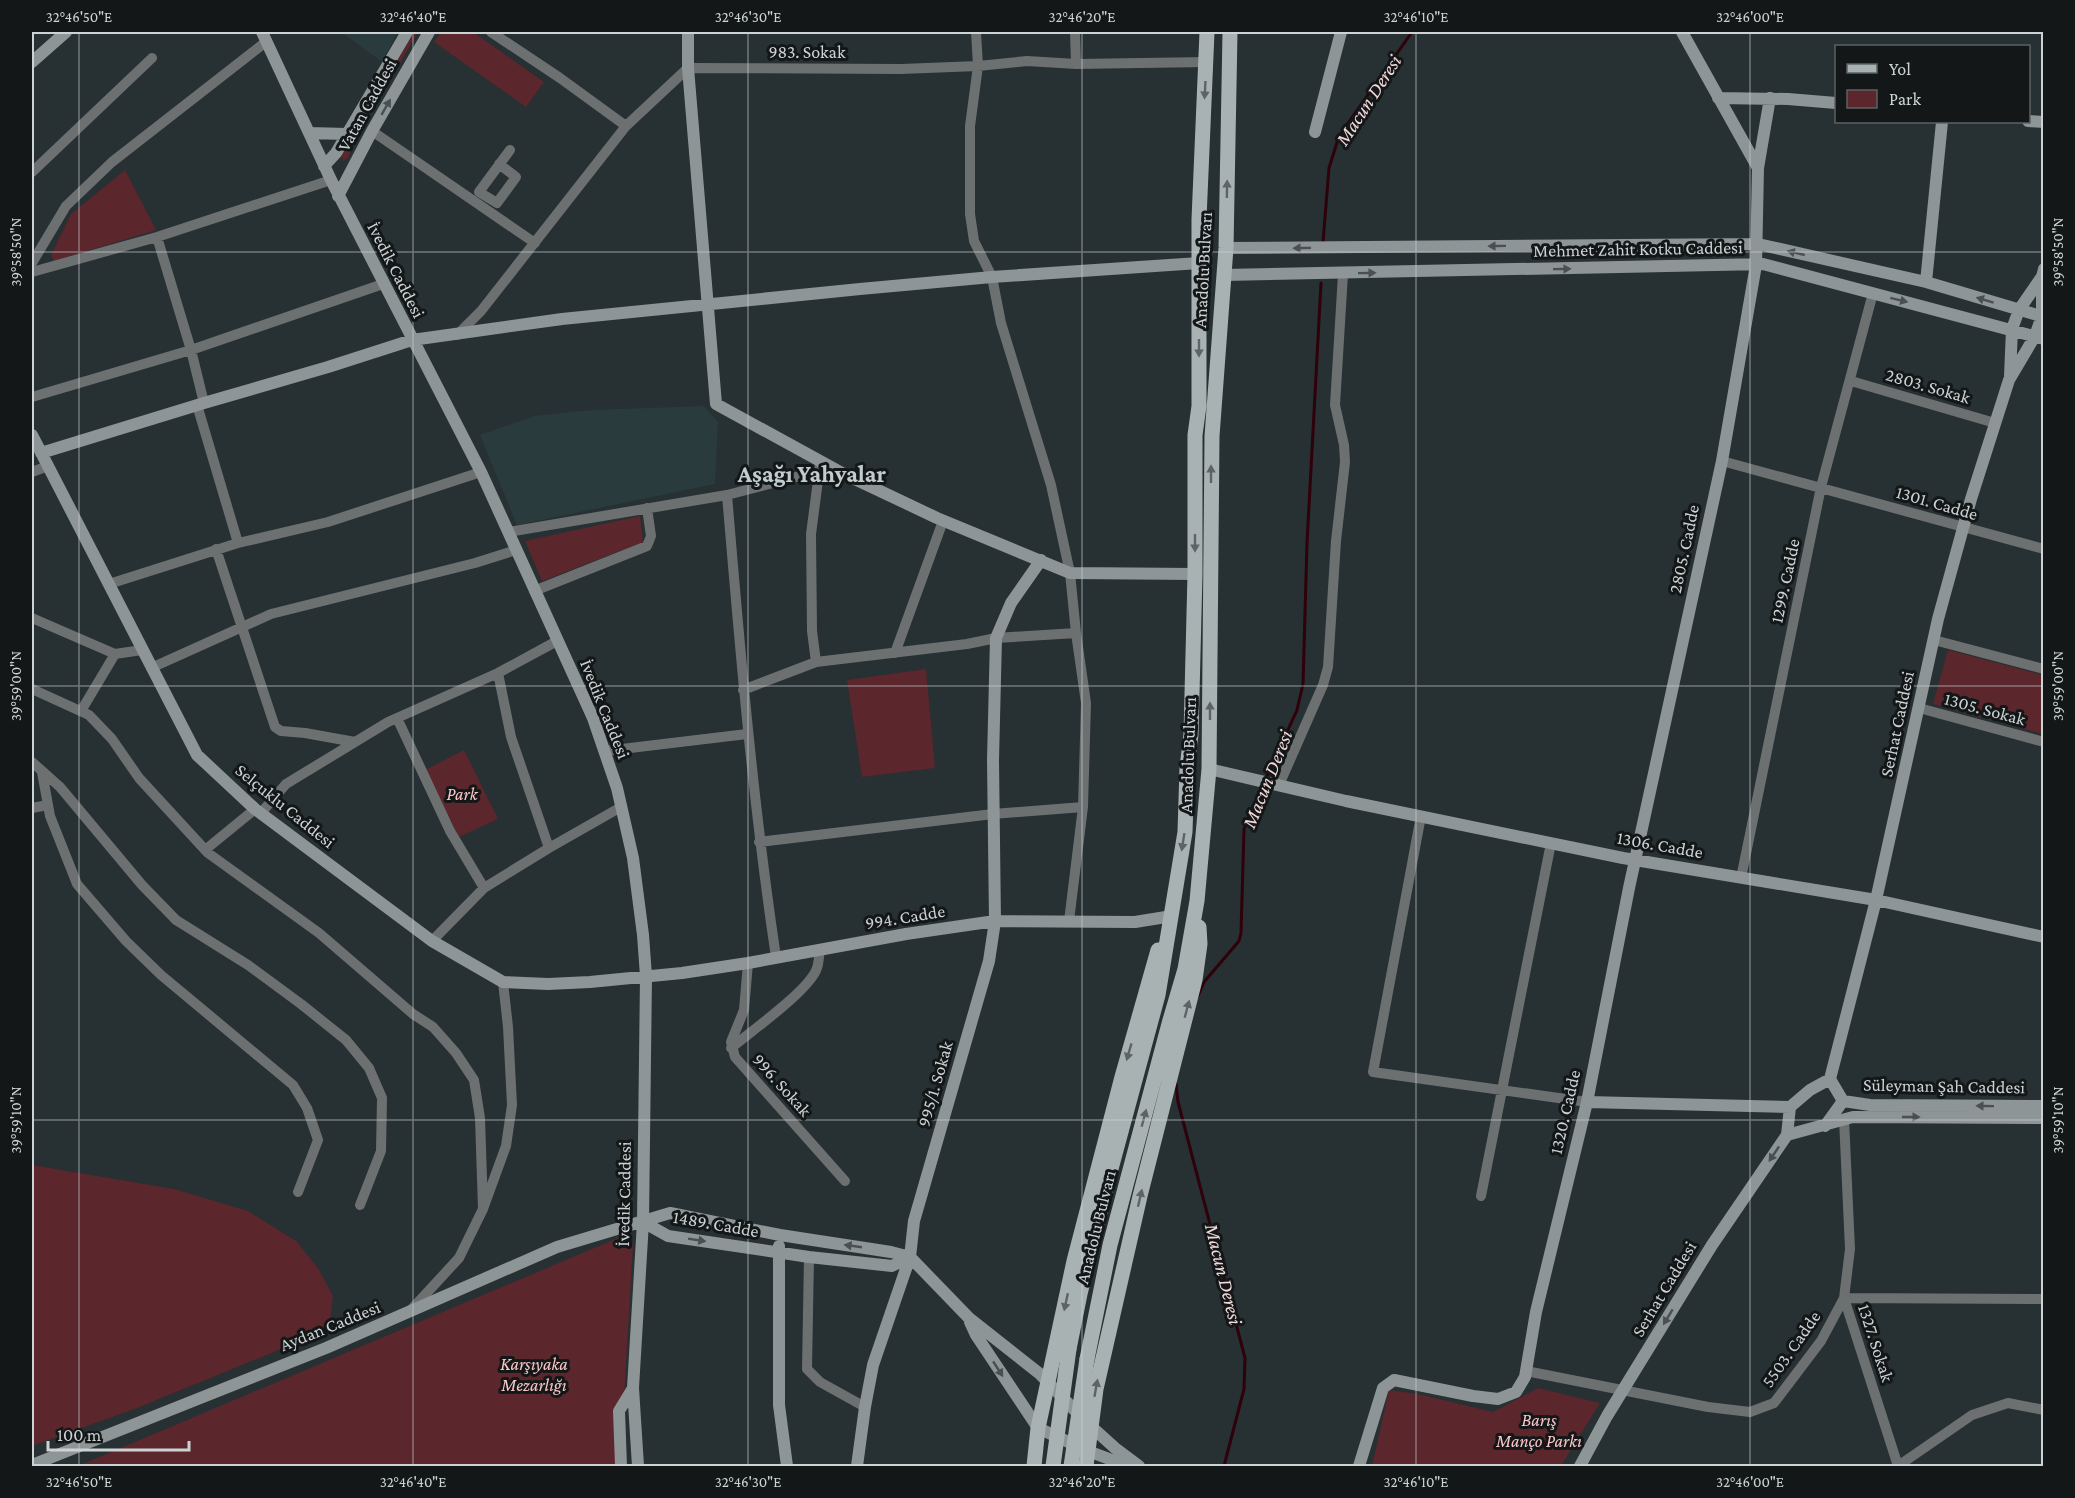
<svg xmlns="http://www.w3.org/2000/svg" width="2075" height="1498" font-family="'Crimson Pro',serif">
<rect width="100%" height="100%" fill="#273032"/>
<path fill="#2a3b3e" d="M341,32H398L382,62Z
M704,406L718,422L715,484L517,525L480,435L534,416L592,410Z"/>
<path fill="#5b262c" d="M414,32H418L356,138L348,158L343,161L341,155Z
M441,32H473L544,82L526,107L434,42Z
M125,170L156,230L54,261L51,255L71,214Z
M640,516L643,542L542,581L525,541Z
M1948,650L2043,675V734L1933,704Z
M926,669L935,768L862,777L847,680Z
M464,750L498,819L459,837L425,770Z
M32,1165L174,1189L248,1211L296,1241L318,1268L333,1296L330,1321L313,1336L137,1408L32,1446Z
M625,1235L633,1245L620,1466H78Z
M1538,1388L1600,1403L1561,1466H1372L1389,1390L1418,1394L1493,1412Z"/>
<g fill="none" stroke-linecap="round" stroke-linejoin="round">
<path stroke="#2f010a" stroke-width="3" d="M1323,242L1329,168L1339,136L1412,32
M1266,778L1297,710L1303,684L1307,543L1321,283
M1198,996L1204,982L1239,941L1241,933L1244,829L1263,784
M1176,1084L1178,1102L1245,1358L1244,1389L1224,1466"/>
<path stroke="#6c7071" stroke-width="10" d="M491,32L560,78L626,126
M976,32L978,66L970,126V214L974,241L992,277L1001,323L1051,485L1070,573L1076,633L1086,703L1083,807L1069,921
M1075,32L1076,64
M372,131L535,243
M499,164L516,177L497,203L479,192L510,150
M32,172L152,58
M157,237L191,350L204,403
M32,263L66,206L112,162L267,41
M32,272L157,237L331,180
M457,335L481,311L626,126L688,68L901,69L978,66L1027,61L1076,64L1207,62
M1851,381L1995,423
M32,397L191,350L383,284
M197,405L238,543
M1722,461L2044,549
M32,472L48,466
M727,495C740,650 753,804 776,957
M508,532L727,495L819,471
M216,549L275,727L281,731L305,733L355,742
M109,584L238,543L328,522L481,472
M534,591L647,546L651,536L647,508
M32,618L115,654L142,650
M1934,640L2044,669
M895,653L943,521
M816,662L812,631L811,534L820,465
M151,668L271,614L475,563L516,550
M498,673L511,737L549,848
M32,689L89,715L112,739L139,778L208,853L319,933L413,1014L433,1027L456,1053L474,1080L480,1118L483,1209
M743,690L816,662L967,644L996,638L1076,633
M1919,708L2044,742
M81,711L115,654
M397,718L450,831L484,888
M605,751L747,734
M32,762L60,787L142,885L176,920L248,965L301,1004L346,1040L369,1068L382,1098L381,1151L360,1205
M42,772L50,816L77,884L126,941L161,975L293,1085L307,1108L318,1140L298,1192
M1279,785L1323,685L1328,667L1336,541L1345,462L1344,445L1335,405L1343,274
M32,808L48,805
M261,813L286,784L388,722L498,673L557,641
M1421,816L1373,1072L1587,1102
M759,842L993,814L1083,807
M205,850L255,809
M1741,878L1821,487L1873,293
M432,941L484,888L549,848L621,807
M748,963L744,1010L731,1042L735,1057L845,1181
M731,1048C750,1032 810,990 817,968C819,962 819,955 820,949
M1844,1119L1850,1249L1844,1298L1898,1466
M1481,1196L1551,843
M809,1257L807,1369L820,1382L865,1407
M1844,1298L2044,1299
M411,1310L459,1258L483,1209L506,1146L512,1105L508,1027L503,982
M1526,1371L1708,1407L1750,1412L1774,1403L1821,1341L1844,1298
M1898,1466L1972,1415L2008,1403L2044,1410"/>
<path stroke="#8e9596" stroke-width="12" d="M262,32L331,180L481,472L593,718L617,788L633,858L643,935L646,976L643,1222L633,1388L638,1466
M688,32V68L716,404L842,473L937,518L1070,573L1195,574
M32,62L66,32
M1718,98L1788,99L1836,103
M2028,121L2044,122
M1315,132L1341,32
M309,133L347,134
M324,166L336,153L407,32
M1758,168L1770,98
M338,196L372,131L429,32
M1226,248L1758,244L1926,282L2044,317
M1224,275L1763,264L2044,339
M1926,282L1942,122
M2010,376L2012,329L2019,310L2041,278
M32,435L197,755L255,809L432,941L503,982L548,984L590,982L682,973L748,963L906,934L995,921L1135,922L1172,916
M41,453L204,403L328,367L412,340L562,319L860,289L992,277L1199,263
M1209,769L1346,801L1623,858L1876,900L2044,937
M1843,1101L1830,1079L1876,900L1938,619L1971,499L2009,380L2035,336L2042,316V277L2044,269
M1843,1101L1870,1105L2044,1106
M1587,1102L1790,1107
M1825,1126L1843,1101
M1787,1135L1853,1117L2044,1118
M643,1222L668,1236L809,1257L892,1266L910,1257
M779,1246V1405L787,1466
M970,1322L976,1335L1038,1428L1088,1451L1128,1466
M32,1465L326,1348L557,1247L670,1213L780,1235L891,1252L910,1257L969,1318L1040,1374L1084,1420L1115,1448L1139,1466
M621,1466L619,1411L633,1388
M857,1466L865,1407L873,1365L910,1257L914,1221L989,961L995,921L993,760L996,638L1011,603L1041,560
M1359,1466L1383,1388L1394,1380L1473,1396L1498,1399L1516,1392L1525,1377L1536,1312L1587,1102L1629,888L1722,461L1756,265L1758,168L1682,32
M1580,1466L1607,1416L1712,1245L1787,1135L1790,1107L1810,1090L1830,1079"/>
<path stroke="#a9b2b3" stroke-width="15" d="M1069,1349L1080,1294L1105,1191L1158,995L1185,832L1187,768L1191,734L1195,574V435L1199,406V219L1207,32
M1087,1359L1110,1245L1170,1020L1185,969L1197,901L1209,769L1212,436L1226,248L1230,32
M1034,1466L1038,1428L1074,1261L1122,1077L1158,950
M1086,1466L1096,1389L1140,1196L1195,980L1200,944L1199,927"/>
<path stroke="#a9b2b3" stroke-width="15" d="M1053,1466L1069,1349
M1071,1466L1087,1359"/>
</g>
<defs><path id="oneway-solid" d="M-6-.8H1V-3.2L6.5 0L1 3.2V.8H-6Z" transform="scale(1.5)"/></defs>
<g fill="#5e6466">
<use href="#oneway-solid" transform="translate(1205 90) rotate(93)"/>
<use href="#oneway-solid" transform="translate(1227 189) rotate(-89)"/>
<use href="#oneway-solid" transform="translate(1199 348) rotate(90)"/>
<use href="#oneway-solid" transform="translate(1211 474) rotate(-90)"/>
<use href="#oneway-solid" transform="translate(1195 543) rotate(90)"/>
<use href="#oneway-solid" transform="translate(1210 711) rotate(-90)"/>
<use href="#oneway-solid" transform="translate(1183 842) rotate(99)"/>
<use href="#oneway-solid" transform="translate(1187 1009) rotate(-75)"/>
<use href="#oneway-solid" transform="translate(1129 1052) rotate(106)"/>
<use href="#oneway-solid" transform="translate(1144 1118) rotate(-75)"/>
<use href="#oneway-solid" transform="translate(1140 1198) rotate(-77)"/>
<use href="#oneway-solid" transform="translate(1066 1302) rotate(102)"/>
<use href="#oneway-solid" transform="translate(1096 1388) rotate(-80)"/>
</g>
<g fill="#4a5051">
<use href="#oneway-solid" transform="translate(386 107) rotate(-60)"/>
<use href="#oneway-solid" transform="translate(1497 246) rotate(179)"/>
<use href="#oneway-solid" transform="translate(1302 248) rotate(179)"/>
<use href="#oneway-solid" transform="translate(1796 253) rotate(-167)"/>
<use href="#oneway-solid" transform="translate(1562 269) rotate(-1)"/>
<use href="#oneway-solid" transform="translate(1367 273) rotate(-1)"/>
<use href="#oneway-solid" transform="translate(1899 300) rotate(14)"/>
<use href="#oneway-solid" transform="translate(1985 300) rotate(-163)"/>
<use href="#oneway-solid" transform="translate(1985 1106) rotate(-179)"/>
<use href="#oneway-solid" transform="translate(1911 1117)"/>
<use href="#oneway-solid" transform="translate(1774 1154) rotate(124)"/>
<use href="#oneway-solid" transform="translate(697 1240) rotate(9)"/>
<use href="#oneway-solid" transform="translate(853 1246) rotate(-172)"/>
<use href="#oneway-solid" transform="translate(1668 1317) rotate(121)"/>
<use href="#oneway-solid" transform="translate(998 1369) rotate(57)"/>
</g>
<path fill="none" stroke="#cdd3d4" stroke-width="1.5" stroke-opacity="0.45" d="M79,32V1466M413,32V1466M748,32V1466M1082,32V1466M1416,32V1466M1750,32V1466M32,252H2044M32,686H2044M32,1120H2044"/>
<g text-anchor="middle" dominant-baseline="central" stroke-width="6" stroke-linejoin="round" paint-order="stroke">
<g font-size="18" fill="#cdd3d4" stroke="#131718">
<text x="807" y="52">983. Sokak</text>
<text transform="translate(367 105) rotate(-61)">Vatan Caddesi</text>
<text transform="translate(1638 249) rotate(-1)">Mehmet Zahit Kotku Caddesi</text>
<text transform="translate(396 270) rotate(63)">İvedik Caddesi</text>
<text transform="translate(1203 270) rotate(-87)">Anadolu Bulvarı</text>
<text transform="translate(1928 386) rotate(16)">2803. Sokak</text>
<text transform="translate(1937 503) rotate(16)">1301. Cadde</text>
<text transform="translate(1684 549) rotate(-78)">2805. Cadde</text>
<text transform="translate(1785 581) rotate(-78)">1299. Cadde</text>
<text transform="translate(605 709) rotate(68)">İvedik Caddesi</text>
<text transform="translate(1985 709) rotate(15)">1305. Sokak</text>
<text transform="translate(1897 724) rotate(-78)">Serhat Caddesi</text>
<text transform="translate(1188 755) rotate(-88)">Anadolu Bulvarı</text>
<text transform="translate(285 806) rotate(39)">Selçuklu Caddesi</text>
<text transform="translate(1660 845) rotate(10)">1306. Cadde</text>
<text transform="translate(905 917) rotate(-9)">994. Cadde</text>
<text transform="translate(935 1084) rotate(-74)">995/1. Sokak</text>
<text transform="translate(782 1085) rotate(48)">996. Sokak</text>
<text transform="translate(1944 1086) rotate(1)">Süleyman Şah Caddesi</text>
<text transform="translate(1565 1112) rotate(-77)">1320. Cadde</text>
<text transform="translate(624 1194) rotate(-89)">İvedik Caddesi</text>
<text transform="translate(716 1224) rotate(10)">1489. Cadde</text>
<text transform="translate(1096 1227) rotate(-76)">Anadolu Bulvarı</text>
<text transform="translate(1664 1289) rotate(-59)">Serhat Caddesi</text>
<text transform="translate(330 1326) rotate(-22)">Aydan Caddesi</text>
<text transform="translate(1876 1343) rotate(72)">1327. Sokak</text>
<text transform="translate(1791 1349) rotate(-55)">5503. Cadde</text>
</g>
<g font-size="18" font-style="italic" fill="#fdc7ca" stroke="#131718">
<text x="462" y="794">Park</text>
<text x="534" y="1364">Karşıyaka<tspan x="534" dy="21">Mezarlığı</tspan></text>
<text x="1539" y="1420">Barış<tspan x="1539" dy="21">Manço Parkı</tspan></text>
</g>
<g font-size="20" font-style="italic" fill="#f4d9da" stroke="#131718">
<text transform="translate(1368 100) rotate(-57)">Macun Deresi</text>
<text transform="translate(1267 779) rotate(-68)">Macun Deresi</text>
<text transform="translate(1224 1274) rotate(76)">Macun Deresi</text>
</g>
<g font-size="24" font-weight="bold" fill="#c1ccce" stroke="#131718">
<text x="812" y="473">Aşağı Yahyalar</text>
</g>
</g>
<rect width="2075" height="1498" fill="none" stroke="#131718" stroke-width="66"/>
<rect x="1835" y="45" width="195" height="78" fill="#131718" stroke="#5d6263" stroke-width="1.5"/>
<rect x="1847" y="64" width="30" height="9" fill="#a9b2b3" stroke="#5d6263" stroke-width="1.5"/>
<text x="1889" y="75" font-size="18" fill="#cdd3d4">Yol</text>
<rect x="1847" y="90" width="30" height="18" fill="#5b262c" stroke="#5d6263" stroke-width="1.5"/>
<text x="1889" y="105" font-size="18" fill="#cdd3d4">Park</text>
<path d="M48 1441v9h141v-9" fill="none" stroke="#cdd3d4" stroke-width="3"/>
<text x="57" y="1441" font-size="18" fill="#cdd3d4" stroke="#131718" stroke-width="4.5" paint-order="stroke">100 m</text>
<rect x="33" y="33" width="2009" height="1432" fill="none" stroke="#cdd3d4" stroke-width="2"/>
<g font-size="15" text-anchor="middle" fill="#cdd3d4">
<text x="79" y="22">32°46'50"E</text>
<text x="413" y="22">32°46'40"E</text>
<text x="748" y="22">32°46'30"E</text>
<text x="1082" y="22">32°46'20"E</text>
<text x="1416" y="22">32°46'10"E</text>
<text x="1750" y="22">32°46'00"E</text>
<text transform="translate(2058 252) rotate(-90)" y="5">39°58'50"N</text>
<text transform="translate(16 252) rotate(-90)" y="5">39°58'50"N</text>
<text transform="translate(2058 686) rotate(-90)" y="5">39°59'00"N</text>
<text transform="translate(16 686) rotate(-90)" y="5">39°59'00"N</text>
<text transform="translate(2058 1120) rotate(-90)" y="5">39°59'10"N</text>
<text transform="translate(16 1120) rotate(-90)" y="5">39°59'10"N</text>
<text x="79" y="1487">32°46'50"E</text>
<text x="413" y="1487">32°46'40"E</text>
<text x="748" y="1487">32°46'30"E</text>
<text x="1082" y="1487">32°46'20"E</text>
<text x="1416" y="1487">32°46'10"E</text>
<text x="1750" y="1487">32°46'00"E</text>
</g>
</svg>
